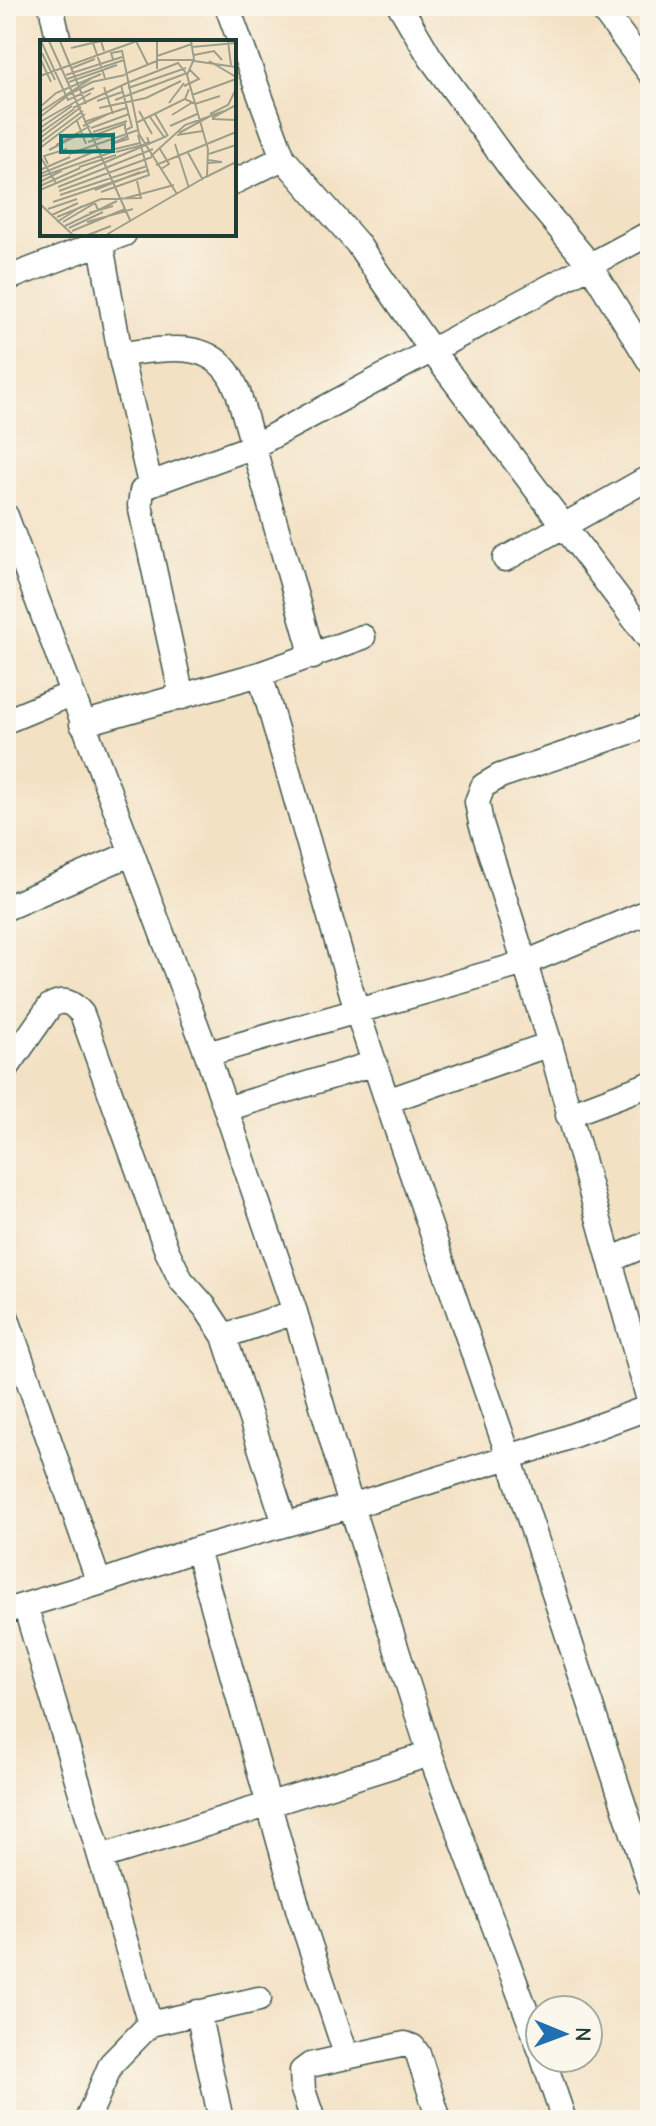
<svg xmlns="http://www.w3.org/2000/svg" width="656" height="2126" font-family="'Comic Neue',sans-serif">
<rect width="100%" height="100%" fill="#fbf7ec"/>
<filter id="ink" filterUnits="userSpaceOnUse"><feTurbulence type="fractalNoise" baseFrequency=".0125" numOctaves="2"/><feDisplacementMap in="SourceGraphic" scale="16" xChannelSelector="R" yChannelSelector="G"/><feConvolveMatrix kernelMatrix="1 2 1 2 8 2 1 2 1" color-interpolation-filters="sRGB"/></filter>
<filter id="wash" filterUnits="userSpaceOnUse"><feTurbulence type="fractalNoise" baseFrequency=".006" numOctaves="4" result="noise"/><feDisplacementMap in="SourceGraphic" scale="32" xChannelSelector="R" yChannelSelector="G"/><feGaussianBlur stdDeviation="1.8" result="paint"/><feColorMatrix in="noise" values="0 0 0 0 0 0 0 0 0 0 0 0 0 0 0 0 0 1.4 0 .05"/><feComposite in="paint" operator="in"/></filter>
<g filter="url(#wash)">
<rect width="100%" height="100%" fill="#f3e1c4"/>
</g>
<g filter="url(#ink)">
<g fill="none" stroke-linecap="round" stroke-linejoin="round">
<g stroke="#3f564a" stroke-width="27">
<path id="street" d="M51,6L59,42
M227,6L283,158L357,243L432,351L650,640
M400,6L430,57L520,181L590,265L650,362
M600,6L650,73
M234,182L283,158
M101,244L120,354L150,484
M6,279L124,234
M120,354C155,351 201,338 226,370C231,376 235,385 238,392L313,657
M6,516L207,1054L295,1312L351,1506L430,1754L540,2049
M505,559L650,477
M260,674L357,1011L387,1101L550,1044
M182,697L140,505L142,491L150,484L254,446L650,233
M6,721L71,694
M82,724L260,674L363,637
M650,725L500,776L483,786L477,802L481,823L550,1044L650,1404
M6,908L130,854
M207,1054L525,963L650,911
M6,1069L50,1006C64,998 72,1002 82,1014L167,1251L181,1280L205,1307L224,1336L285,1524
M387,1101L509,1457L650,1885
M226,1109L375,1063
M568,1115L650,1084
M610,1260L650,1243
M6,1316L99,1583
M224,1336L295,1312
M197,1549L299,1912L347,2057
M25,1605L150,2024
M6,1611L99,1583L197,1549L351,1506L544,1446L650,1407
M101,1857L430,1754
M198,2012L221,2120
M543,2058L564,2120
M87,2120L111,2064L150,2024L259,1999
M313,2120L303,2090L302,2071L310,2065L405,2044L413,2047L418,2054L439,2120"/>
</g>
<use href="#street" stroke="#fff" stroke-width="24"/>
</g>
</g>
<g transform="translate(40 40)">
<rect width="196" height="196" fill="#f3e1c4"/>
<path fill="none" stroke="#9e9f8a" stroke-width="2" d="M1,1L28,60L54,48M9,1L90,180M20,1L46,64M96,1L108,25M117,1V29M188,1L191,25M53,3L65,38M152,7L196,3M31,8L61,1L64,11M2,13L15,40M154,15L174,11L182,20M117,16L152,4M0,18L11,42M73,19L71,13L82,11L99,94L137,154M154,21L196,27M169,21L196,37M32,28L55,19M85,34L119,20H154M26,35L82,17M0,36L97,1M27,39L84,20M29,42L77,25M87,43L138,23L146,33M81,45L92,87L86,90M144,46L159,39L150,30M64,47L73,74M88,48L146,28M152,55L196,39M26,56L52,42L85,35M145,59L155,64L180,56M75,60L147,33M57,61L82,52M129,63L144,43M0,67L16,53L61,34M33,68L87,43M59,68L106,58L141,41M99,71L112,94M0,72L52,38M115,74L128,96M170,74L188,65L195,51M132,75L153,62M0,77L26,57M110,77L124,97M172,78L196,65M172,79L196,80M37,81L46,104M84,81L85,84V88L88,99L71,104L88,96M0,82L51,53M44,82L86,68M96,83L145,59L149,49M43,86L68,74M130,86L157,74M0,88L32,66M51,88L89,74M53,92L87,81M0,93L34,69M139,93L172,75M55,95L85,84M137,95L163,91M0,98L41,67M48,102L75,93M0,103L43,71M135,104L149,148M16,105L50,86M0,108L45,74M75,109L100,103M120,109L129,124L121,129M9,110L38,95M147,111L163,140M76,112L103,105L109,102L107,97M29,114L98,90M169,114L196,105M0,116L16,143M111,116L145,85L184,71M32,121L60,109M168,123L182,122L168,120M8,124L4,116L27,109M116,125L196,92M39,127L76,115M0,130L30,117M0,134L32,121M0,137L75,111M166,137L196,122M0,142L23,130M0,146L40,128M18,147L113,109M0,150L127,96M55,150L100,132M19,151L112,117M61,152L109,135L98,95M20,155L107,126M86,158L134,145M13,162L109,130M0,164L33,195M8,169L37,159M49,173L73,166M12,175L38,163M17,177L61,159L101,158L97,141M17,182L42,166M23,182L55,163L58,170M47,182L93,169M25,186L77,161M29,188L63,172M32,191L85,169M48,195L71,186M66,195L167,136L168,109L147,35L154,19L151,1"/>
<path fill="#0f766e" fill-opacity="0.15" stroke="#0f766e" stroke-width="4" d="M73,95V111L21,112V96Z"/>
<rect width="196" height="196" fill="none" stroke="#1f3d34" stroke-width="4"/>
</g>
<rect width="656" height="2126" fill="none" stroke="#fbf7ec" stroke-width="32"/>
<g transform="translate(564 2034) rotate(91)"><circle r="38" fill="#fbf7ec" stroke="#a3ada2" stroke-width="2"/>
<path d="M0-6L14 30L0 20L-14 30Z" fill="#1f6fb2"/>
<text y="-12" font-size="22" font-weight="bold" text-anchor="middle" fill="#1f3d34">N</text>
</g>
</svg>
